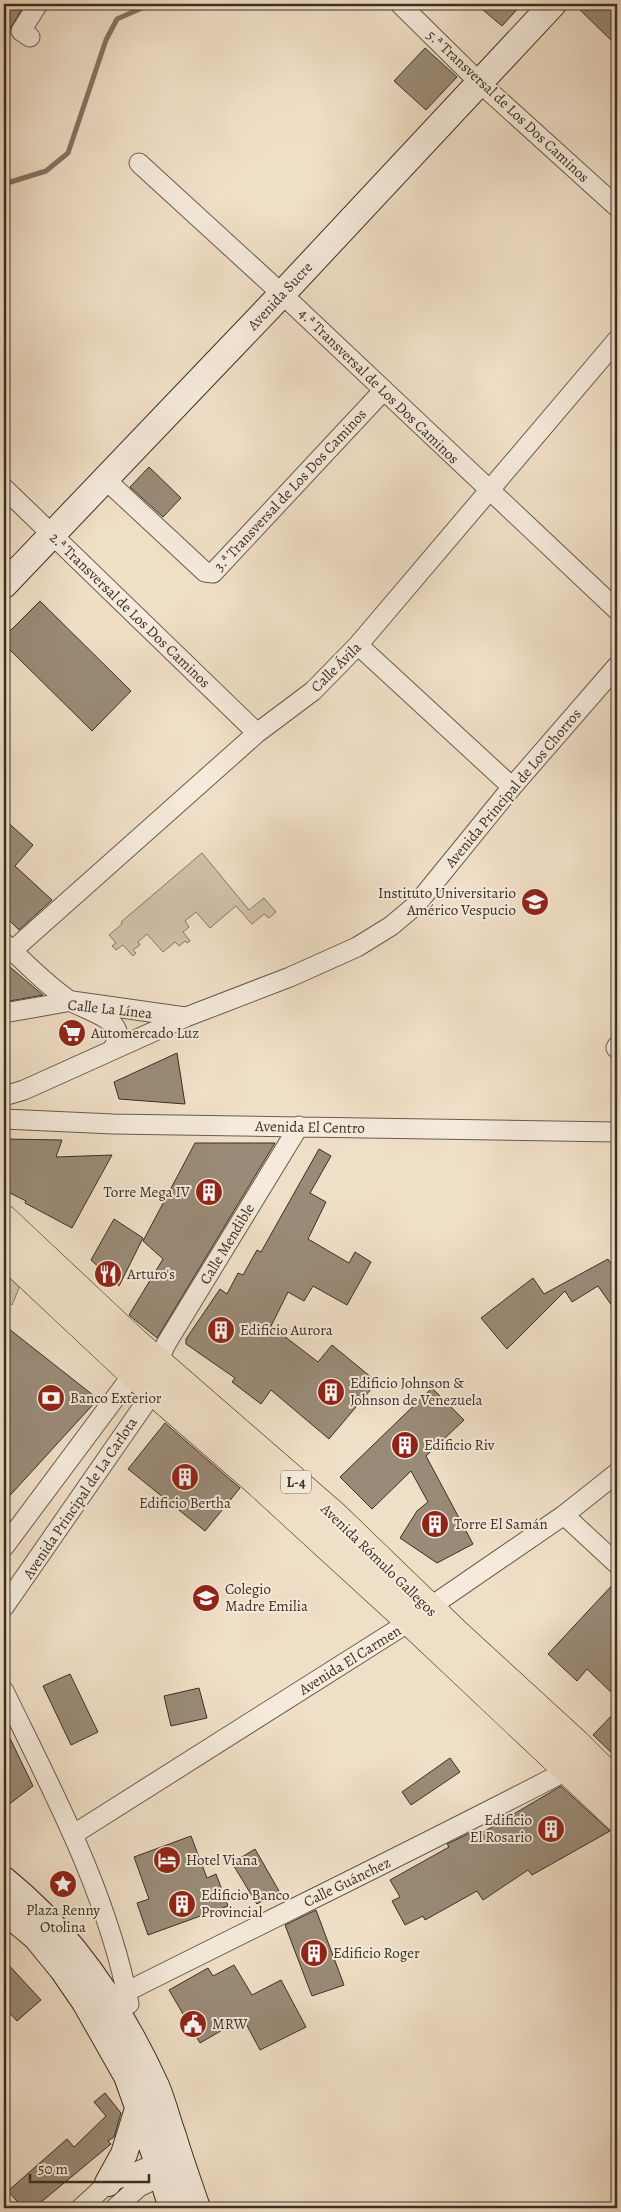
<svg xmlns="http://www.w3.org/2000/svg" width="621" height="2212" font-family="Alegreya,serif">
<rect width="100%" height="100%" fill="#f0dfc7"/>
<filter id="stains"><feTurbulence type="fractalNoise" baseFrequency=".004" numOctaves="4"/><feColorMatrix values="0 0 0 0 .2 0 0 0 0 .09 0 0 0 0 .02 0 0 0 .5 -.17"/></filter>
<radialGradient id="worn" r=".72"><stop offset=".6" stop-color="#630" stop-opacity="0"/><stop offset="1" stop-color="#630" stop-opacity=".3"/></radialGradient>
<path fill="#d1c1ab" stroke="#867867" d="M202,853L249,910L264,898L276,912L269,918L264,914L252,924L236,906L210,928L196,912L185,921L189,927L183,932L190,941L187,943L185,941L179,946L175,942L163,952L147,934L138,942L140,945L133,950L136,953L133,956L123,945L116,950L112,946L116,943L109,935L122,924L121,922Z
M4,1268L21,1283L12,1305L4,1298Z"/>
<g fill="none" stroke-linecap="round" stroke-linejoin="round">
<path stroke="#837564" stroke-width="5" d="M4,184L46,171L68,153L106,40L117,19L151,4"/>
</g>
<path fill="#9a8b78" stroke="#3c2f23" d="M4,4H25L10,29L4,25Z
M476,4H522L502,26Z
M574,4H617V46Z
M425,48L457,77L426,110L394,81Z
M149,467L181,498L163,517L130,487Z
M40,601L131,691L92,731L4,644V637Z
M4,819L33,845L15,866L52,900L19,930L4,915Z
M4,962L43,995L4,1002Z
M177,1053L185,1104L119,1099L114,1082Z
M4,1139L62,1140L56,1157L112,1155L72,1228L25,1203L26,1201L4,1190Z
M195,1143H275L157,1338L129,1315L163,1259L143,1241Z
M319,1149L331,1156L310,1193L326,1202L308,1239L349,1263L355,1252L371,1262L347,1305L313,1286L304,1301L288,1292L271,1326L318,1362L332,1345L377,1382L329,1439L271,1390L261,1404L232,1382L235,1378L186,1344V1339L220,1289L227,1294L238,1273L243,1275L257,1250L261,1252Z
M114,1219L143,1238L119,1286L91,1260Z
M608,1259L617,1273V1313L598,1286L572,1302L565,1291L507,1349L481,1318L533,1278L544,1294Z
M4,1325L98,1399L4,1502Z
M432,1388L464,1420L426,1456L473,1544L437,1563L400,1538L417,1511L428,1502L411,1471L372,1509L340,1477Z
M165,1423L240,1488L205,1531L128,1469Z
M617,1580V1698L587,1669L577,1681L548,1654Z
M70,1674L98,1732L71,1745L43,1686Z
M199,1688L207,1718L171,1726L164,1696Z
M617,1710V1758L593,1735Z
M4,1726L33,1786L4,1808Z
M450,1758L460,1772L411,1805L402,1792Z
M561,1786L610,1831L532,1875L528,1870L483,1900L477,1891L425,1920L423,1916L405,1925L392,1901L400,1897L390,1880L449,1847L447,1844L470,1833L475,1837Z
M191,1836L207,1878L216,1874L228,1906L148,1935L137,1903L149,1899L134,1857Z
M255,1849L279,1891L257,1904L232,1863Z
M316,1910L344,1985L312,1996L285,1925Z
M4,1960L41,2000L17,2021L4,2007Z
M234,1965L252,1995L281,1980L306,2027L260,2050L243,2018L200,2043L169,1990L208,1968L213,1976Z
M105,2093L121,2113L114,2137L108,2141L111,2144L34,2208H23L8,2191L67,2139L74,2147L106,2116L94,2102Z"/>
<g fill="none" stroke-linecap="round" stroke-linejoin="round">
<g stroke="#695b4c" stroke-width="21">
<path id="minor" d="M400,4L479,82L617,207
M30,37L21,31L38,4
M139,163L282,294L617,610
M106,480L205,572L213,573L383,391
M4,488L257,733
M358,645L512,787
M4,943C26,963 47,986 72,1002C84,1009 113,1017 117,1031C119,1037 115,1045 112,1050
M12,951L257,733L313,691L358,645L617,340
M4,1013L72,1001L185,1017
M616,1048L617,1046
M4,1096L24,1090L186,1017L290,977L357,947L391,926L416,905L512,787L617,666
M4,1119L113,1124L617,1132
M564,1515L617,1564
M4,1547L133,1374L143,1369
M4,1607L153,1392L158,1362L166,1344L299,1126
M4,1691C53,1792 107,1892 129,2004
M74,1834L398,1629L564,1515L617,1473
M126,1992C273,1918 422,1846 568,1770
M81,2208L108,2183L158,2163L170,2164
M115,2208L139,2187L172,2171"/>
</g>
<g stroke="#3c2f23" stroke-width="28">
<path id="secondary" d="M4,585L282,294L553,4
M4,1880C72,1935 120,2007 156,2086C163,2102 167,2120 173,2136C180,2160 189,2184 197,2208
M4,1910L36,1937L63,1970L85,2002L127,2076L158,2163L172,2208
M108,2183L124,2154L139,2106"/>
</g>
<g stroke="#3c2f23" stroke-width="29">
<path id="primary" d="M4,1219L135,1342L334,1515L456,1633L576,1743L617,1784
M4,1253L133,1374L255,1480L409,1621L617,1817"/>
</g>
<use href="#minor" stroke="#f5eadb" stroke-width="19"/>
<use href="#secondary" stroke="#f5eadb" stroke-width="26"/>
<use href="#primary" stroke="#f0dfc7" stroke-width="28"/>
</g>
<defs>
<g id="university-disc" transform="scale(1.4375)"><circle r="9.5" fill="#8f2418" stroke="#f5eadb"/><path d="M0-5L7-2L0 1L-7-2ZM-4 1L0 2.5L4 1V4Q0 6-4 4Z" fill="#fff"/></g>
<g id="supermarket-disc" transform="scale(1.4375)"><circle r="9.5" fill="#8f2418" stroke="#f5eadb"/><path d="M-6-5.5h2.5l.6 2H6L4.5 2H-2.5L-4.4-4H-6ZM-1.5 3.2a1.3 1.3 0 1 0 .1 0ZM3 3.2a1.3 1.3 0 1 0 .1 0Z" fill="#fff"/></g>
<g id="building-disc" transform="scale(1.4375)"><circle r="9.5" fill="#8f2418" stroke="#f5eadb"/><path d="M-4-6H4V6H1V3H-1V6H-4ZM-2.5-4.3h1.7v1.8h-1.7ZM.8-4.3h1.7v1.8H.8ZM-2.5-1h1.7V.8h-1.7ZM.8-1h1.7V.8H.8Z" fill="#fff"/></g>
<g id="restaurant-disc" transform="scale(1.4375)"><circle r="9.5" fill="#8f2418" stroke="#f5eadb"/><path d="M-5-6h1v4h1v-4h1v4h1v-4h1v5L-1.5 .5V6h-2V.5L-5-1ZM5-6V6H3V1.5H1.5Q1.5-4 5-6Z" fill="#fff"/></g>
<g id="bank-disc" transform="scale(1.4375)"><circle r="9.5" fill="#8f2418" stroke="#f5eadb"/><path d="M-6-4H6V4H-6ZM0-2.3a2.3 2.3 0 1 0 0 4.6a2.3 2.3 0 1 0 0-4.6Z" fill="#fff"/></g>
<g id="school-disc" transform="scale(1.4375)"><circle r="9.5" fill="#8f2418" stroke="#f5eadb"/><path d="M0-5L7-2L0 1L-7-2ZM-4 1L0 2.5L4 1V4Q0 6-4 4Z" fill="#fff"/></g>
<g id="hotel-disc" transform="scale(1.4375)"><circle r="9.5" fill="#8f2418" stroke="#f5eadb"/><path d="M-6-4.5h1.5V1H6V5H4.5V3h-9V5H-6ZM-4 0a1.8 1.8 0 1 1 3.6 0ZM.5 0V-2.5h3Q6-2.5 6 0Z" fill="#fff"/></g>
<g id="sight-disc" transform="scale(1.4375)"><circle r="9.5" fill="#8f2418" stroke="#f5eadb"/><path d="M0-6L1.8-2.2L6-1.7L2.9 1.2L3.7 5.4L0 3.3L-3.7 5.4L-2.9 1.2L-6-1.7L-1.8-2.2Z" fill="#fff"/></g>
<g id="civic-disc" transform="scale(1.4375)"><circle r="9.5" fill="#8f2418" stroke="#f5eadb"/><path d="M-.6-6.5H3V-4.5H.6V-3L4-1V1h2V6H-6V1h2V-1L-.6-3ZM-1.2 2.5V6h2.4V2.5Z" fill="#fff"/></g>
</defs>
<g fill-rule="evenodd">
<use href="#university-disc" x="535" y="902"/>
<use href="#supermarket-disc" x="72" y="1033"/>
<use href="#building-disc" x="209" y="1192"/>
<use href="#restaurant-disc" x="108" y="1274"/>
<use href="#building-disc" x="221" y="1330"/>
<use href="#building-disc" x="331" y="1392"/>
<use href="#bank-disc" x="51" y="1398"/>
<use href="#building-disc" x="405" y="1445"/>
<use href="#building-disc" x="185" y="1477"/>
<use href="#building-disc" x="435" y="1524"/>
<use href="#school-disc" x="206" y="1598"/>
<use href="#building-disc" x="551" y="1829"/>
<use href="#hotel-disc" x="167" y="1860"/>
<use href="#sight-disc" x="63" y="1884"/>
<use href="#building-disc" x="182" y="1904"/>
<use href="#building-disc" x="314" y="1953"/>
<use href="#civic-disc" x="193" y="2024"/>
</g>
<g text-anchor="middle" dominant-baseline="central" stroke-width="4" stroke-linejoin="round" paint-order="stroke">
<rect fill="#f5eadb" stroke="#74675a" stroke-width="1" x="281" y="1470.5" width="30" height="23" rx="4"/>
<g font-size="14" font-weight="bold" fill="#3c2f23">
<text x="296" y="1482">L-4</text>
</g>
<g font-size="15" fill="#3c2f23" stroke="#f5eadb">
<text transform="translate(508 106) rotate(43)">5.ª Transversal de Los Dos Caminos</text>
<text transform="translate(280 296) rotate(-47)">Avenida Sucre</text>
<text transform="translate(379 386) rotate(44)">4.ª Transversal de Los Dos Caminos</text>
<text transform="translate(290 490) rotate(-47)">3.ª Transversal de Los Dos Caminos</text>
<text transform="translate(130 610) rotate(44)">2.ª Transversal de Los Dos Caminos</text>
<text transform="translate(336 667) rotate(-45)">Calle Ávila</text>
<text transform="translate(513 788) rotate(-50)">Avenida Principal de Los Chorros</text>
<text transform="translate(110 1009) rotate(6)">Calle La Línea</text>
<text transform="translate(310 1127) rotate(1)">Avenida El Centro</text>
<text transform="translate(227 1244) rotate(-59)">Calle Mendible</text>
<text transform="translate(80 1498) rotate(-56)">Avenida Principal de La Carlota</text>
<text transform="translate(379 1560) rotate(44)">Avenida Rómulo Gallegos</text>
<text transform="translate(350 1660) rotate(-32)">Avenida El Carmen</text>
<text transform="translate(347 1882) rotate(-26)">Calle Guánchez</text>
</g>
<g font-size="15" fill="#3c2f23" stroke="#f5eadb" text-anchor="start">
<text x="516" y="893" text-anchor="end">Instituto Universitario<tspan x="516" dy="17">Américo Vespucio</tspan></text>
<text x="91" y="1033">Automercado Luz</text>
<text x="190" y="1192" text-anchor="end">Torre Mega IV</text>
<text x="127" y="1274">Arturo's</text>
<text x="240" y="1330">Edificio Aurora</text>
<text x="350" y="1383">Edificio Johnson &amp;<tspan x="350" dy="17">Johnson de Venezuela</tspan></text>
<text x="70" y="1398">Banco Exterior</text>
<text x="424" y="1445">Edificio Riv</text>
<text x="185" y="1503" text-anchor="middle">Edificio Bertha</text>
<text x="454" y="1524">Torre El Samán</text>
<text x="225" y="1589">Colegio<tspan x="225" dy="17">Madre Emilia</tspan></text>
<text x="532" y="1820" text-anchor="end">Edificio<tspan x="532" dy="17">El Rosario</tspan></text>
<text x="186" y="1860">Hotel Viana</text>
<text x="201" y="1895">Edificio Banco<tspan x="201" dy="17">Provincial</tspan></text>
<text x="63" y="1910" text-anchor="middle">Plaza Renny<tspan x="63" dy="17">Otolina</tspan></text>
<text x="333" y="1953">Edificio Roger</text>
<text x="212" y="2024">MRW</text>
</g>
</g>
<rect width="621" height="2212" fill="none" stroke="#f0dfc7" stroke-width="20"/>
<rect x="5" y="5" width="611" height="2202" fill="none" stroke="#3c2f23" stroke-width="2.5"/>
<rect x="10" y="10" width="601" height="2192" fill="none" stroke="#3c2f23"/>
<path d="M30 2174v8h119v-8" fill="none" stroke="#3c2f23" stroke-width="2.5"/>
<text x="38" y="2174" font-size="15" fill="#3c2f23" stroke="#f5eadb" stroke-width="4" paint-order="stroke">50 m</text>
<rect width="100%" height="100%" filter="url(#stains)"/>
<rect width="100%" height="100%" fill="url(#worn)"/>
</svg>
